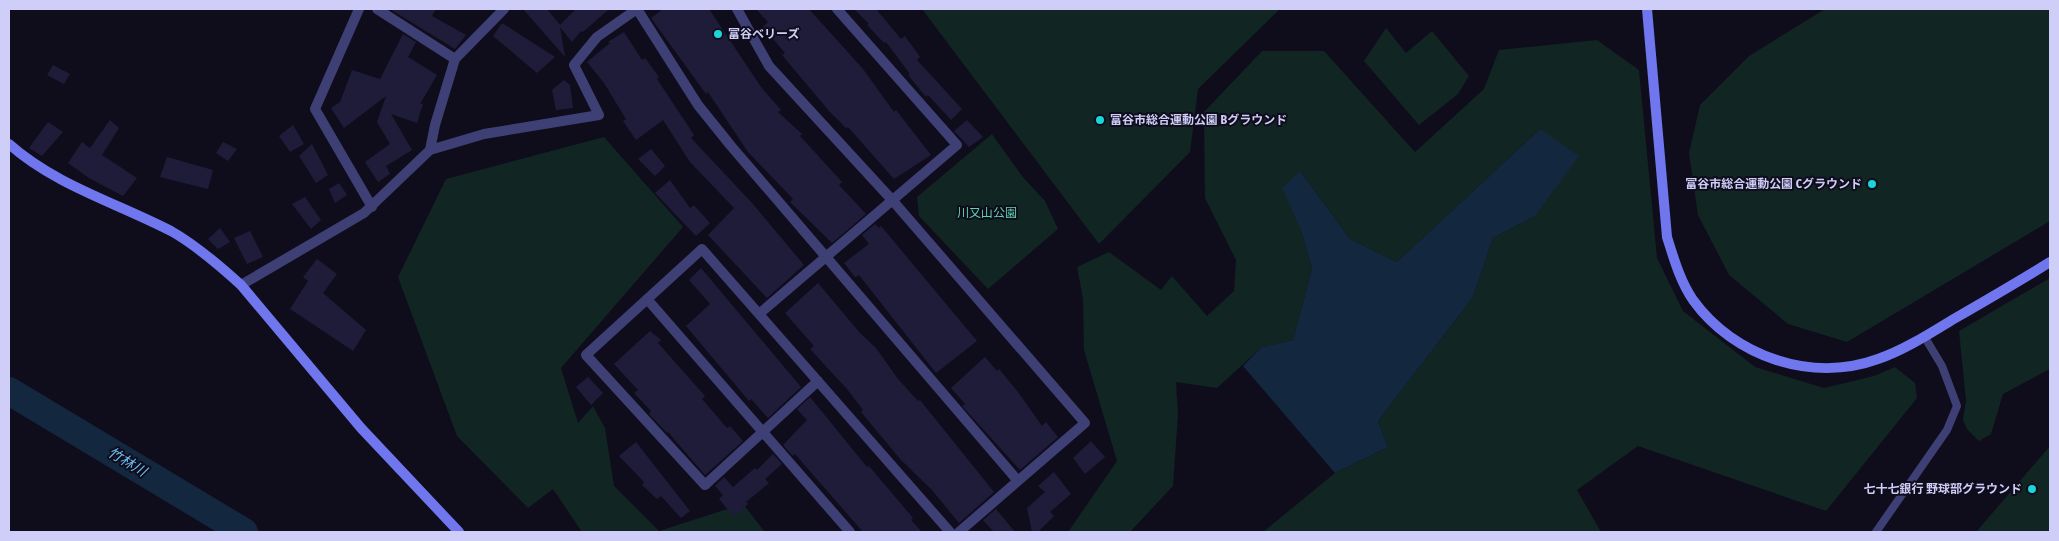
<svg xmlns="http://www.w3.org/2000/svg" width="2059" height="541" font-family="'Fira Sans Condensed','Noto Sans JP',sans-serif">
<rect width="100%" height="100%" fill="#0f0d1c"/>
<path fill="#112522" d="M922,9H1277L1278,11L1198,89L1190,152L1099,244Z
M1825,9H2050V221L1847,342L1788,324L1729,275L1698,215L1689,153L1700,105L1749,56Z
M1386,28L1406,53L1432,31L1469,76L1458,94L1419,125L1364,61Z
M1597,40L1639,70L1657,258L1683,311L1755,367L1824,388L1874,376L1895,367L1915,383L1917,398L1826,511L1638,446L1577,490L1601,532H1263L1335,473L1388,447L1378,421L1473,297L1493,238L1535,216L1540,129L1397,262L1350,239L1300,171L1301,230L1312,269L1293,340L1262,347L1217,388L1176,382L1178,415L1173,486L1130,532H1068L1117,461L1084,350L1083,299L1077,267L1109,252L1161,290L1172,276L1207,316L1234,291L1236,260L1205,198L1204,112L1262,51H1324L1415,152L1484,89L1499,50Z
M992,134L1022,176L1045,201L1058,229L988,289L919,216L917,197Z
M604,137L683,227L561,368L578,423L593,406L605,428L614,486L659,531L743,504L765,532H582L553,489L528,508L457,436L398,277L446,179Z
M2050,278V369L2003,394L1991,434L1979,441L1967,429L1963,420L1966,400L1959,331Z
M2050,446V532H1976Z"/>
<path fill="#13283f" d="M1540,129L1579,156L1535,216L1493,238L1473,297L1378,421L1388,447L1335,473L1243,366L1262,347L1293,340L1312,269L1301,230L1282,188L1300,171L1350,239L1397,262Z"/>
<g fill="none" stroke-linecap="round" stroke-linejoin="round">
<path stroke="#13283f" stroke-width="28" d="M9,391L244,532"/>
</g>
<path fill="#1f1c3a" d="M390,9H436L432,16L466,35L455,49Z
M523,9H547L560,25L576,9H609L583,32L581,31L572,42L560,27L565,57Z
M663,9H709L761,87L781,110L778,112L802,134L800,136L842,182L839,185L866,214L832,243L790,202L793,199L748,152L708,92L706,94L651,18Z
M756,9H809L863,69L894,112L896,110L931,155L894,179L848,127L846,128L829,111L782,55L785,53L763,27L768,22Z
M854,9H876L901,39L905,36L920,57L917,60L962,109L951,120L928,95L926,97L908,75L910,74L886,42L884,43L867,25L869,24Z
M502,23L555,57L537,73L493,36Z
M624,32L642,60L645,58L659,77L657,79L694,135L691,138L752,203L804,265L767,298L708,235L734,208L690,162L663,120L636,140L623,121L626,119L604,83L587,62L610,43L608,42Z
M403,34L416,42L408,57L437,75L420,104H423L417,123L391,114L412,150L386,166L390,174L378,182L365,162L390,144L377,122L386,96L344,128L331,108L340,102L352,70L380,79Z
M53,65L70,74L64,84L47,75Z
M564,80L570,85L573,108L556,110L552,90Z
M110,120L119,128L102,155L137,178L123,196L89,178L68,163L82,142L90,148Z
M967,120L983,137L969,147L954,131Z
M48,122L63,132L42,156L29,148Z
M293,125L304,144L290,152L279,136Z
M223,142L237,149L228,161L216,153Z
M312,144L328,175L316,183L299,156Z
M651,149L665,166L655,176L638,159Z
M167,157L213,170L208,189L160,177Z
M670,180L690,208L694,205L710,223L696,236L655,193Z
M339,183L347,195L335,203L329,189Z
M305,197L321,220L311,229L292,204Z
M875,224L879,228L881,226L977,341L936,373L859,275L855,277L844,263L869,244L862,235Z
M220,228L230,242L218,249L208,239Z
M250,231L263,257L247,264L234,238Z
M317,259L337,274L323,293L366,330L353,351L290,309L308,281L303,277Z
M701,268L801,387L768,418L751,399L749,401L686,326L710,304L689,280Z
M818,283L860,333L876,348L898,379L918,401L920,400L994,492L959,523L932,490L901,460L861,412L863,410L847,389L810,349L814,346L785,313Z
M650,331L661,340L658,343L705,396L702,399L727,428L730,426L743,441L705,475L668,432L667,433L649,414L651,411L634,393L638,390L614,364Z
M985,357L997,371L999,369L1018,392L1042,426L1046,422L1058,437L1020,470L962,406L965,404L951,388Z
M588,377L603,393L591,405L576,387Z
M810,397L867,467L869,466L913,518L911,520L922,532H863L795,454L793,456L783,445L807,420L797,409Z
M1091,441L1105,457L1085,474L1073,458Z
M636,442L690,511L681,518L661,496L657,499L642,485L644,482L619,456Z
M773,454L782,464L765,479L769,483L746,502L748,504L734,517L719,499L723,495L715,486L724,477L733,487L755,468L757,470Z
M1054,472L1071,494L1050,512L1054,516L1038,532H1032L1027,508L1045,492L1038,486Z
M996,509L1015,532H994L983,520Z"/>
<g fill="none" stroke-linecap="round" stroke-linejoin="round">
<path stroke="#3e4075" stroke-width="8" d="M1876,532L1947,430L1957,406L1942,366L1924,336"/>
<path stroke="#3e4075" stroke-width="10" d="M359,9L315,109L372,207
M377,9L455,59
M637,9L698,105L731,146L1018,481
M737,9L769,66L893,201L1085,423L959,532
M430,150L435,125L455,59L504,9
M241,285L364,213L430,150L484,134L599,115L574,65L597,37L637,9
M647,299L850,532
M759,314L957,145L837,9
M818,381L705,485L586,355L702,249L950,532"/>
<path stroke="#7077ee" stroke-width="10" d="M1647,9L1667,237C1674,259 1680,281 1693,300C1734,357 1812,383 1878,359C1904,350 1929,334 1952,320C1985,301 2018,282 2050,262
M9,144C55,185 117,203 171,231C196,245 219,265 241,285L361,428L459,532"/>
</g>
<g fill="#1ad6d9" stroke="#0f0d1c" stroke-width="2">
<circle cx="718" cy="34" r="5"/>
<circle cx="1100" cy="120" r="5"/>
<circle cx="1872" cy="184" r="5"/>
<circle cx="2032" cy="489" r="5"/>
</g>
<g text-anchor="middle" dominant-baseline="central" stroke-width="4" stroke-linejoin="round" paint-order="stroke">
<g font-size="12" font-weight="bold" fill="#cfcef9" stroke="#0f0d1c" text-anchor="start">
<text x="728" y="34">富谷ベリーズ</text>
<text x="1110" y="120">富谷市総合運動公園 Bグラウンド</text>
<text x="1862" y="184" text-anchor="end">富谷市総合運動公園 Cグラウンド</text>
<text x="2022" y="489" text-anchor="end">七十七銀行 野球部グラウンド</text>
</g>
<g font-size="12" fill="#63d0ac" stroke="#0f0d1c">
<text x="987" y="213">川又山公園</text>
</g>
<g font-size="14" font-style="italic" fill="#68baed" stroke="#0f0d1c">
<text transform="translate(127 462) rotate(31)">竹林川</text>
</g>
</g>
<rect width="2059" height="541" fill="none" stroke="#cfcef9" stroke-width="20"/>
</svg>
